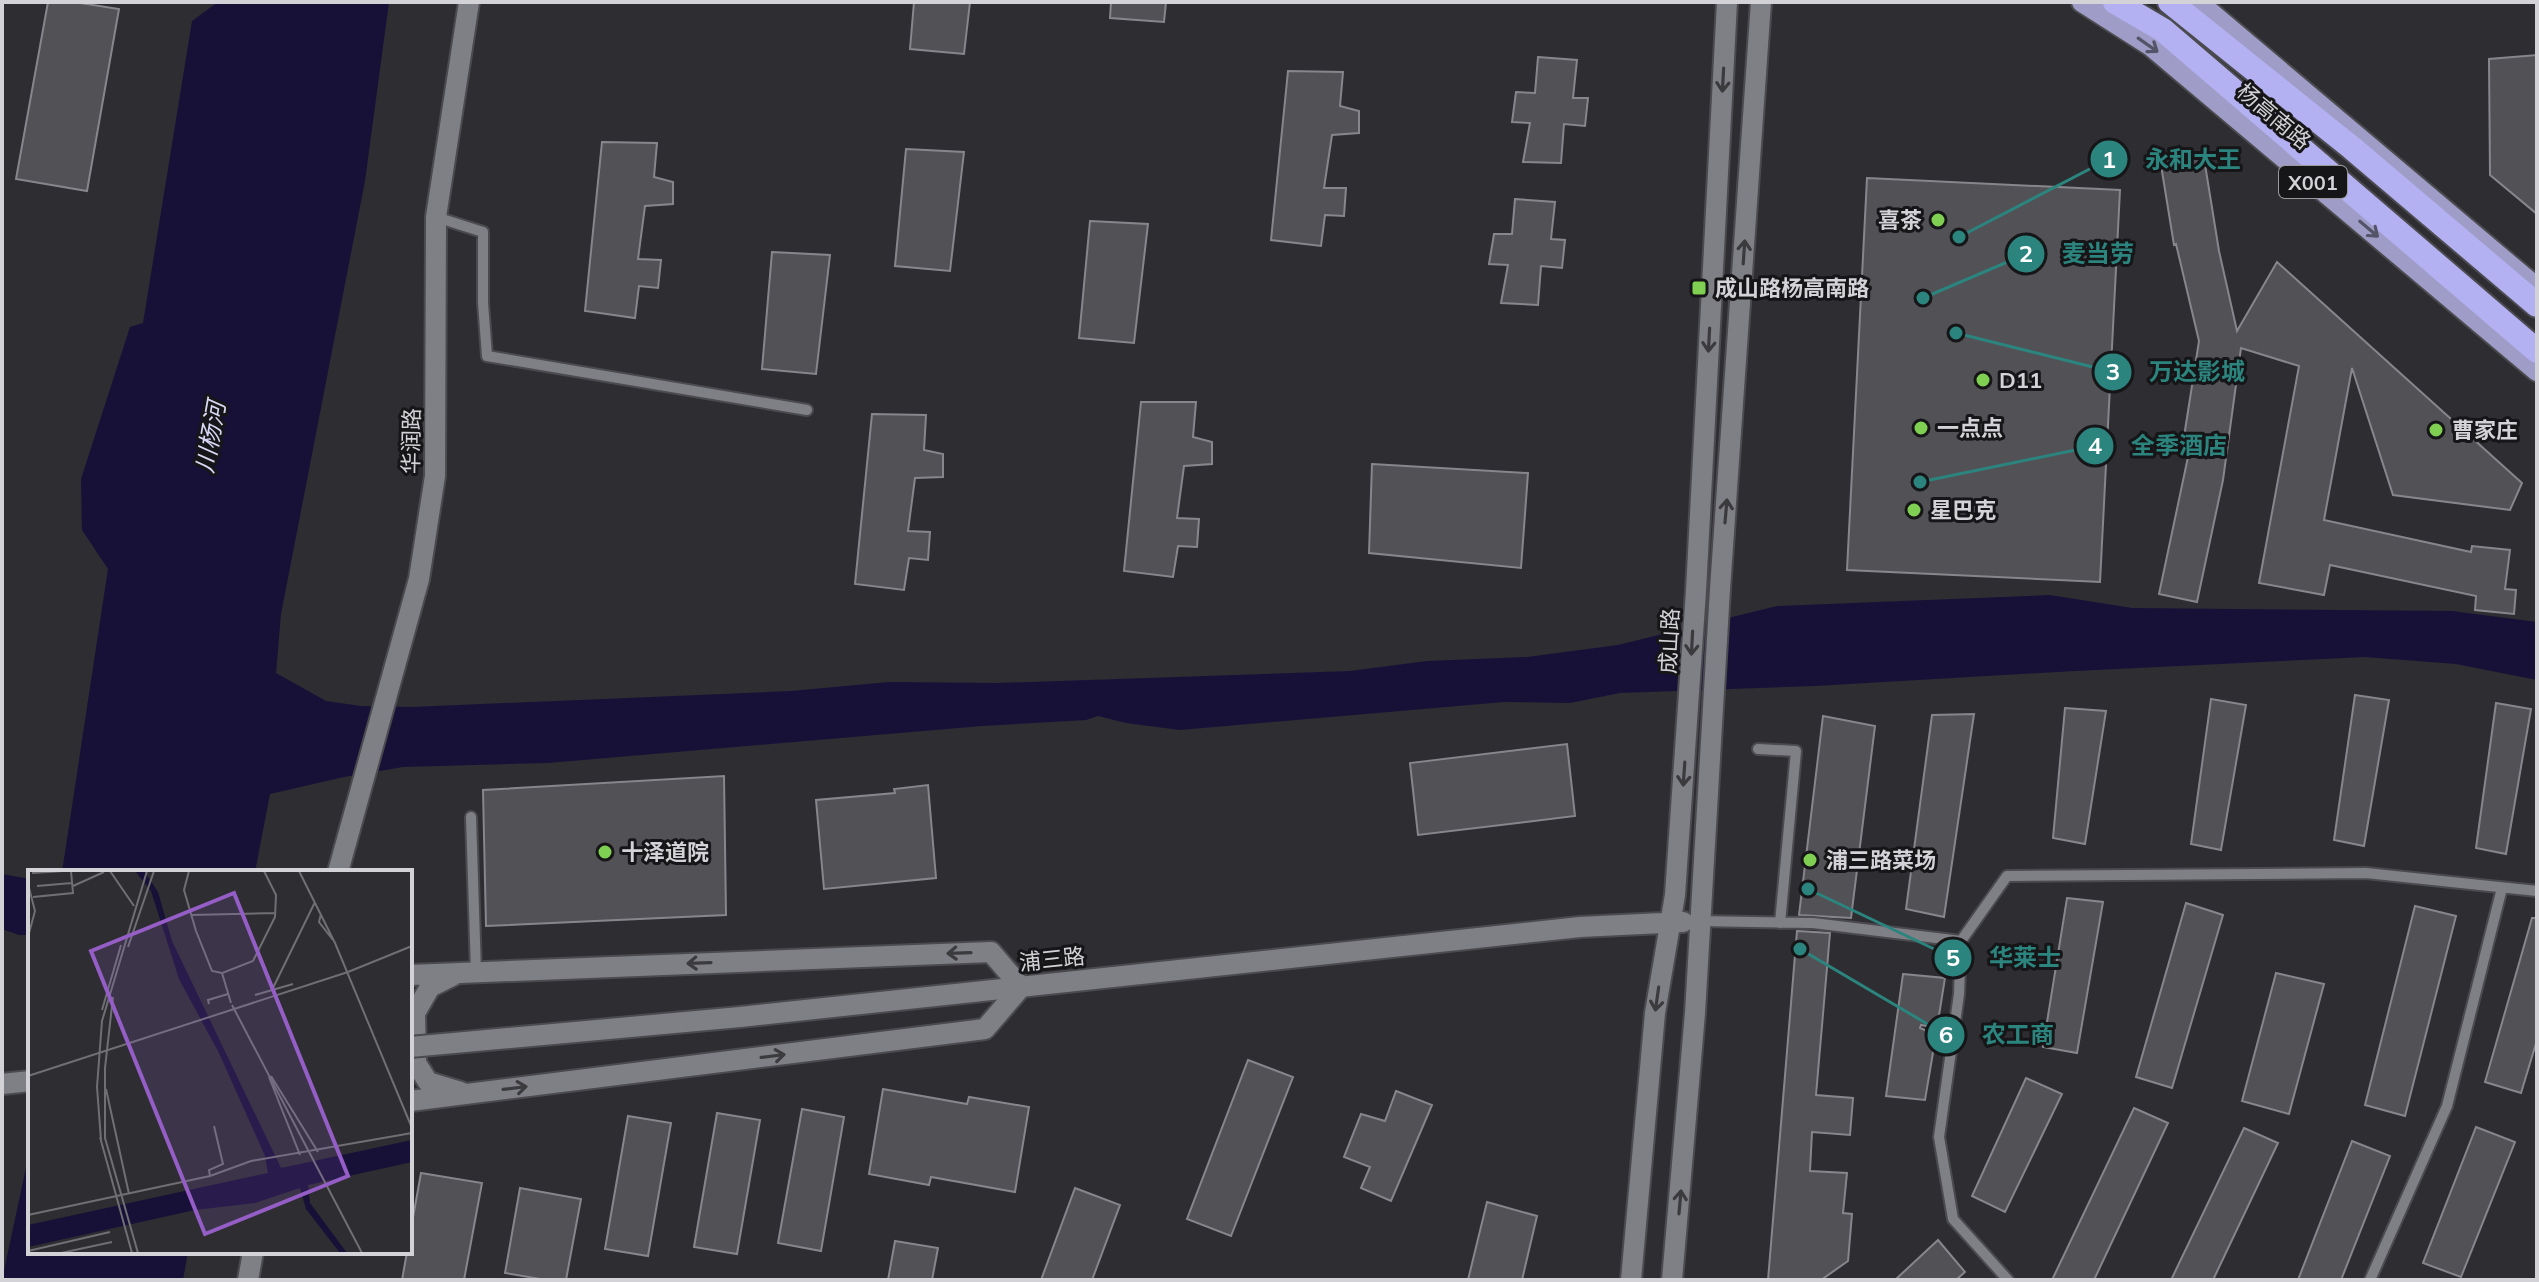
<svg xmlns="http://www.w3.org/2000/svg" width="2539" height="1282" font-family="Mulish,'Noto Sans SC',sans-serif">
<rect width="100%" height="100%" fill="#2d2d32"/>
<path fill="#171138" d="M218,2H389L365,181L281,614L276,673L326,701L361,706L412,707L791,691L889,682L998,683L1350,671L1427,661L1527,657L1618,645L1777,606L2050,595L2132,608L2452,611L2537,622V680L2456,664L2365,657L2075,671L1815,686L1620,693L1570,703L1504,702L1180,730L1126,723L1098,716L1086,720L982,726L548,763L403,767L344,777L270,794L255,872H62L108,569L82,530L81,479L130,327L143,323L192,21Z
M2,874L30,879V935H19L2,929Z
M30,1149V1252H188L183,1280H2Z"/>
<path fill="#515156" stroke="#86868c" stroke-width="2" d="M48,2H74L119,9L87,191L16,179Z
M914,2H970L964,54L910,49Z
M1111,2H1166L1164,22L1110,18Z
M2537,55V214L2490,175L2489,59Z
M1538,57L1577,60L1573,98H1588L1585,126L1564,124L1561,163L1523,162L1530,123L1512,122L1516,92L1535,93Z
M1288,71L1343,72L1340,106L1359,111V133L1332,135L1324,188H1346L1344,216L1325,215L1321,246L1271,240Z
M602,142L657,143L654,177L673,182V204L645,206L638,259L661,260L658,288L639,286L635,318L585,311Z
M906,149L964,152L950,271L895,266Z
M2203,152L2219,251L2237,331L2277,262L2522,483L2510,510L2393,495L2352,368L2324,520L2471,552L2472,546L2510,550L2505,589L2516,590L2514,614L2475,610L2476,596L2330,565L2324,595L2259,583L2299,366L2241,348L2223,480L2197,602L2159,594L2188,457L2181,456L2199,341L2176,244L2174,245L2160,159Z
M1867,178L2120,190L2100,582L1847,570Z
M1515,199L1555,202L1551,239L1565,240L1562,268L1541,266L1538,305L1501,303L1508,265L1489,264L1494,234H1512Z
M1090,221L1148,224L1134,343L1079,338Z
M772,252L830,255L816,374L762,369Z
M1141,402H1196L1193,437L1212,442V464L1184,466L1177,518L1199,519L1197,547L1178,546L1173,577L1124,571Z
M872,414L926,415L924,450L943,454V477L915,478L908,531L930,532L928,560L909,558L904,590L855,584Z
M1372,464L1528,473L1521,568L1369,553Z
M2355,695L2389,700L2364,846L2334,840Z
M2211,699L2246,705L2221,850L2191,844Z
M2496,703L2531,709L2506,854L2476,848Z
M2065,708L2106,711L2085,844L2053,838Z
M1974,714L1944,917L1906,909L1932,715Z
M1823,716L1875,726L1851,918L1799,915Z
M1567,744L1575,816L1418,835L1410,763Z
M724,776L726,915L486,926L483,790Z
M928,785L936,878L824,889L816,800L895,793L894,789Z
M2067,898L2103,902L2077,1053L2043,1047Z
M2186,903L2223,915L2172,1088L2136,1077Z
M2415,906L2456,916L2405,1116L2365,1105Z
M2532,918H2537V1040L2521,1093L2485,1082Z
M1797,931L1830,933L1816,1095L1853,1098L1850,1135L1812,1132L1810,1171L1847,1173L1843,1213L1852,1214L1848,1261L1821,1280H1768Z
M2276,973L2324,984L2289,1114L2242,1101Z
M1903,974L1945,978L1937,1028L1921,1025L1920,1028L1936,1035L1925,1100L1886,1096Z
M1248,1060L1293,1077L1231,1236L1187,1219Z
M2026,1078L2062,1094L2005,1212L1972,1196Z
M883,1089L967,1104L969,1097L1029,1107L1015,1192L931,1177L929,1185L869,1174Z
M1396,1091L1432,1105L1391,1201L1361,1188L1370,1167L1344,1157L1361,1114L1385,1121Z
M2134,1108L2168,1123L2094,1280H2052Z
M802,1109L844,1117L821,1251L778,1243Z
M717,1113L760,1120L737,1254L694,1247Z
M628,1116L671,1123L648,1256L605,1249Z
M2476,1127L2515,1142L2461,1277L2423,1263Z
M2244,1128L2278,1143L2213,1280H2171Z
M2352,1141L2390,1156L2341,1280H2298Z
M421,1173L482,1183L464,1280H402L407,1252H410V1234Z
M520,1188L581,1199L566,1280H546L505,1273Z
M1075,1188L1120,1205L1092,1280H1041Z
M1487,1202L1537,1216L1522,1280H1468Z
M1938,1240L1965,1272L1956,1280H1895Z
M895,1241L938,1248L932,1280H888Z"/>
<g fill="none" stroke-linecap="round" stroke-linejoin="round">
<g stroke="#4b4a4f" stroke-width="14">
<path id="lane" d="M436,217L483,232V303L487,356L807,410
M1758,749L1796,751L1780,923
M471,817L476,972
M1699,921L1813,923L1961,941L1959,994L1939,1137L1953,1219L2008,1280
M1961,941L2007,876L2366,873L2537,891
M2370,1280L2447,1106L2502,888"/>
</g>
<g stroke="#4b4a4f" stroke-width="24">
<path id="street" d="M338,872L419,579L435,476L436,217L469,2
M410,975L991,952L1021,987L985,1029L410,1101
M454,975L430,987L415,1013L416,1063L428,1082L461,1092
M248,1280L253,1252"/>
</g>
<g stroke="#4b4a4f" stroke-width="24">
<path id="secondary" d="M740,1017L1580,927L1683,922
M2,1084L30,1081
M1631,1280L1655,1013L1675,895L1696,591L1727,2
M1672,1280L1695,1013L1720,589L1761,2"/>
</g>
<g stroke="#4b4a4f" stroke-width="24">
<path id="primary" d="M2082,2L2151,46L2537,371
M2198,2L2537,288"/>
</g>
<g stroke="#4b4a4f" stroke-width="28">
<path id="highway" d="M2115,2L2163,30L2537,351
M2170,2L2352,148L2537,305"/>
</g>
<use href="#lane" stroke="#7f7f86" stroke-width="10"/>
<use href="#street" stroke="#7f7f86" stroke-width="20"/>
<use href="#secondary" stroke="#7f7f86" stroke-width="20"/>
<use href="#primary" stroke="#9f9dc7" stroke-width="20"/>
<use href="#highway" stroke="#b4b1f2" stroke-width="24"/>
<g stroke="#4b4a4f" stroke-width="24" stroke-linecap="butt">
<path id="secondary-bridge" d="M410,1047L740,1017"/>
</g>
<use href="#secondary-bridge" stroke="#7f7f86" stroke-width="20"/>
</g>
<defs><path id="oneway-shaft" d="M-6 0H5M1.5-3L5.5 0L1.5 3" fill="none" stroke-width="1.6" stroke-linecap="round" stroke-linejoin="round" transform="scale(2)"/></defs>
<g stroke="#545367">
<use href="#oneway-shaft" transform="translate(2148 45) rotate(35)"/>
<use href="#oneway-shaft" transform="translate(2369 229) rotate(40)"/>
</g>
<g stroke="#3b3b3e">
<use href="#oneway-shaft" transform="translate(1723 80) rotate(93)"/>
<use href="#oneway-shaft" transform="translate(1744 252) rotate(-86)"/>
<use href="#oneway-shaft" transform="translate(1709 340) rotate(93)"/>
<use href="#oneway-shaft" transform="translate(1726 511) rotate(-85)"/>
<use href="#oneway-shaft" transform="translate(1692 643) rotate(93)"/>
<use href="#oneway-shaft" transform="translate(1684 774) rotate(94)"/>
<use href="#oneway-shaft" transform="translate(959 953) rotate(178)"/>
<use href="#oneway-shaft" transform="translate(699 963) rotate(178)"/>
<use href="#oneway-shaft" transform="translate(1657 999) rotate(98)"/>
<use href="#oneway-shaft" transform="translate(773 1056) rotate(-7)"/>
<use href="#oneway-shaft" transform="translate(515 1088) rotate(-7)"/>
<use href="#oneway-shaft" transform="translate(1680 1202) rotate(-85)"/>
</g>
<g fill="#7fd052" stroke="#161618" stroke-width="3">
<circle cx="1938" cy="220" r="8"/>
<rect x="1691" y="280" width="16" height="16" rx="4"/>
<circle cx="1983" cy="380" r="8"/>
<circle cx="1921" cy="428" r="8"/>
<circle cx="2436" cy="430" r="8"/>
<circle cx="1914" cy="510" r="8"/>
<circle cx="605" cy="852" r="8"/>
<circle cx="1810" cy="860" r="8"/>
</g>
<g text-anchor="middle" dominant-baseline="central" stroke-width="6" stroke-linejoin="round" paint-order="stroke">
<rect fill="#161618" stroke="#9a9a9e" stroke-width="2" x="2279" y="166" width="68" height="32" rx="6"/>
<g font-size="20" font-weight="bold" fill="#d3d3d7">
<text x="2313" y="182">X001</text>
</g>
<g font-size="22" fill="#d3d3d7" stroke="#161618">
<text transform="translate(2274 116) rotate(40)">杨高南路</text>
<text transform="translate(411 441) rotate(-89)">华润路</text>
<text transform="translate(1669 641) rotate(-87)">成山路</text>
<text transform="translate(1052 959) rotate(-6)">浦三路</text>
</g>
<g font-size="22" font-weight="bold" fill="#d3d3d7" stroke="#161618" text-anchor="start">
<text x="1922" y="220" text-anchor="end">喜茶</text>
<text x="1715" y="288">成山路杨高南路</text>
<text x="1999" y="380">D11</text>
<text x="1937" y="428">一点点</text>
<text x="2452" y="430">曹家庄</text>
<text x="1930" y="510">星巴克</text>
<text x="621" y="852">十泽道院</text>
<text x="1826" y="860">浦三路菜场</text>
</g>
<g font-size="24" font-style="italic" fill="#d8d7f5" stroke="#161618">
<text transform="translate(210 437) rotate(-80)">川杨河</text>
</g>
</g>
<g transform="translate(28 870)">
<rect width="384" height="384" fill="#2d2d32"/>
<path d="M107,1H116L130,22L144,71L253,298L384,270V292L280,315L282,333L319,383H312L278,339L272,318L227,333L167,340L0,377V355L240,303L237,286L191,183L151,109L123,21Z" fill="#171138"/>
<path fill="none" stroke="#6f6f74" stroke-width="2" d="M82,1L106,36M161,1L156,20L168,61L184,101L194,103M161,1H206M271,1L307,73L384,258M4,3L36,1M0,14L7,41L0,67M9,16L44,13M45,16L76,2M5,27L45,23L43,1M293,44L291,52L305,70M163,45L247,43M100,77L126,1M244,120L287,32M227,125L265,114M85,127L77,198V268L110,383M203,133L194,103L225,91L247,47L248,25L236,1M181,134L180,130L200,124M204,135L334,383M74,140L93,75M0,206L320,102L384,76M243,206L290,282M241,207L272,285M78,219L101,324M72,267L104,383M73,270L69,217L74,151L119,1M182,306L181,300L195,294L186,256M0,345L182,306L223,291L384,263M0,381L82,362M33,383L84,372"/>
<path fill="#955ec6" fill-opacity="0.15" stroke="#955ec6" stroke-width="4" d="M206,23L320,306L177,364L63,81Z"/>
<rect width="384" height="384" fill="none" stroke="#d3d3d7" stroke-width="4"/>
</g>
<path fill="none" stroke="#2c847e" stroke-width="3" d="M1959 237L2109 159M1923 298L2026 254M1956 333L2113 372M1920 482L2095 446M1808 889L1953 958M1800 949L1946 1035"/>
<g fill="#2c847e" stroke="#161618" stroke-width="3">
<circle cx="1959" cy="237" r="8"/>
<circle cx="1923" cy="298" r="8"/>
<circle cx="1956" cy="333" r="8"/>
<circle cx="1920" cy="482" r="8"/>
<circle cx="1808" cy="889" r="8"/>
<circle cx="1800" cy="949" r="8"/>
<circle cx="2109" cy="159" r="20"/>
<circle cx="2026" cy="254" r="20"/>
<circle cx="2113" cy="372" r="20"/>
<circle cx="2095" cy="446" r="20"/>
<circle cx="1953" cy="958" r="20"/>
<circle cx="1946" cy="1035" r="20"/>
</g>
<g font-size="24" text-anchor="middle" font-weight="bold" fill="#fff">
<text x="2109" y="168">1</text>
<text x="2026" y="262">2</text>
<text x="2113" y="380">3</text>
<text x="2095" y="454">4</text>
<text x="1953" y="966">5</text>
<text x="1946" y="1043">6</text>
</g>
<g font-size="24" text-anchor="middle" font-weight="bold" fill="#2c847e" stroke="#161618" stroke-width="6" stroke-linejoin="round" paint-order="stroke">
<text x="2193" y="168">永和大王</text>
<text x="2098" y="262">麦当劳</text>
<text x="2197" y="380">万达影城</text>
<text x="2179" y="454">全季酒店</text>
<text x="2025" y="966">华莱士</text>
<text x="2018" y="1043">农工商</text>
</g>
<rect width="2539" height="1282" fill="none" stroke="#d3d3d7" stroke-width="8"/>
</svg>
